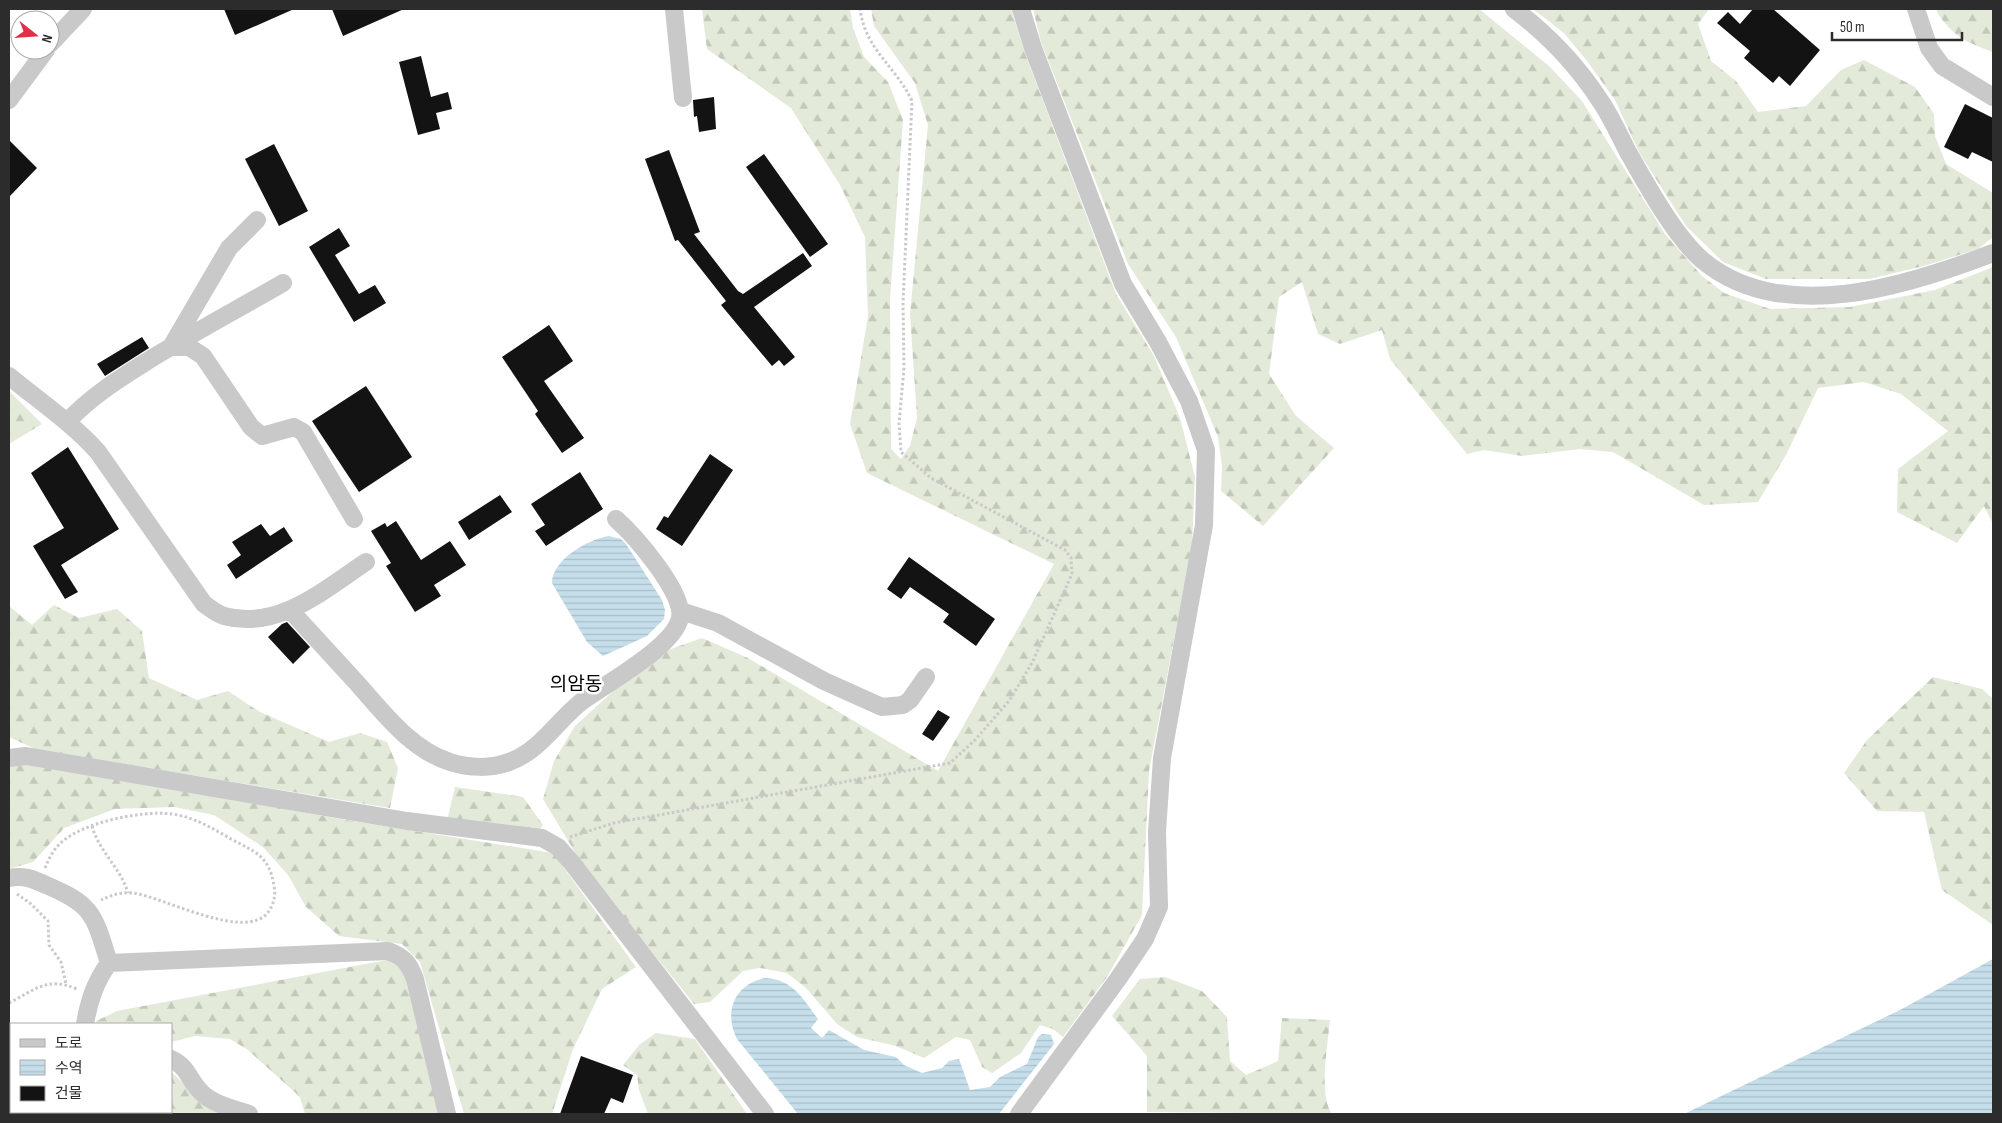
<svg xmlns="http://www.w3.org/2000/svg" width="2002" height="1123" font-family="'Sofia Sans Condensed','Noto Sans KR',sans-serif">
<defs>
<pattern id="forest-firs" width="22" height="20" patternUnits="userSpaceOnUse" patternTransform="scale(1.25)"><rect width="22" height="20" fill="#e3ead9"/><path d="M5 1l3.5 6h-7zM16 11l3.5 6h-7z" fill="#c3c9ba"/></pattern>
<pattern id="water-rules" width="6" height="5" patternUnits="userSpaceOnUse" patternTransform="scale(1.25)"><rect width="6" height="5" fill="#c5deea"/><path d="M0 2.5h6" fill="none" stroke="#a9bfc9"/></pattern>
</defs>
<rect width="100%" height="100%" fill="#fff"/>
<path fill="url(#forest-firs)" d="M702,9H850L853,28L864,57L888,82L903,120L890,300L891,449L901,459L910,446L917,418L910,314L928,125L915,83L874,26L871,9H1011L1025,53L1116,294L1154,356L1180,418L1195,477L1192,545L1149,771L1142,915L1107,977L1063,1037L1053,1029L1040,1025L1021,1053L992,1073L982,1067L970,1040L956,1037L924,1058L896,1046L857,1037L837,1024L806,988L787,973L760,968L743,971L710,1002L694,1004L585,869L543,799L554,761L575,726L620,685L668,650L702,638L748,658L938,771L1054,564L867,473L850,424L868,316L865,237L840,185L791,108L707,49Z
M1033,9H1479L1549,66L1582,101L1665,234L1702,276L1724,293L1770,309L1850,307L1935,290L1993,267V524L1984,506L1957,543L1897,512L1898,469L1948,431L1901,394L1864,382L1818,388L1787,453L1758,502L1704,505L1613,452L1580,449L1522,456L1484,450L1467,454L1390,359L1382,330L1340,344L1318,334L1302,282L1279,297L1269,374L1296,416L1334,448L1263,526L1221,491L1222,466L1218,437L1176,337L1128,264L1041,42Z
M1533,9H1709L1698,24L1711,61L1736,81L1758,112L1806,106L1841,70L1864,60L1915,87L1934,114L1935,136L1946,164L1993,193V237L1978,249L1924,266L1869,279H1766L1723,262L1686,226L1640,154L1615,100L1587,61L1564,33Z
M1937,9H1993V52C1966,42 1953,37 1937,12Z
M9,391L42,424L9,444Z
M54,605L79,618L117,609L142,631L149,678L197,700L228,691L260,712L329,742L360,733L387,742L398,768L390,808L35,749L9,737V606L32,625Z
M1933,677L1982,689L1993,699V925L1942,890L1924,812L1877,811L1844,773L1867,740Z
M24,761L340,819L553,853L636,967L602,989L573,1049L552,1114H464L420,962L402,944L339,936L306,907L288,875L263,847L214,815L174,807L115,809L64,828L33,862L9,869V766Z
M455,787L523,797L543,825L538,831L447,821Z
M387,960L401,968L409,982L438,1114H305L300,1097L248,1050L230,1039L195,1036L171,1042V1024H96V1021L117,1011Z
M1165,977L1202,991L1227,1017L1230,1061L1246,1075L1278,1061L1282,1018L1330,1020C1328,1044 1318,1094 1332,1114L1147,1112V1056L1112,1016L1140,979Z
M656,1033L695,1039L747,1114H648L639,1090L637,1075L623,1065L639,1045Z
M171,1072L219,1114H34L40,1112H171Z"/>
<path fill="url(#water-rules)" d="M609,536L621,539L626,544L662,600L665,610L664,619L647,636L603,656L587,642L552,583C552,560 588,539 609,536Z
M1993,959V1114H1684L1900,1010Z
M765,978C793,979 803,999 818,1019L811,1028L822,1038L829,1030L864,1050L896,1057L904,1065L922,1073L942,1068L949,1061L959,1059L970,1090L990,1087L1000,1077L1027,1064L1038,1037L1042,1034L1051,1035L1054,1044L999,1114H798L737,1039C723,1012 735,984 765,978Z"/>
<path fill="#131313" d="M224,9H294L235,35Z
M332,9H404L343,36Z
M1753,9H1773L1820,50L1790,86L1779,76L1773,83L1744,58L1750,51L1717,23L1728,12L1740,24Z
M421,56L431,97L448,92L452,109L436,113L440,129L418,135L399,62Z
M714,97L716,129L699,132L697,116L694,117L693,100Z
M1965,104L1993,118V162L1972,152L1968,159L1944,147Z
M9,140L37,168L9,197Z
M274,144L308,211L279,226L245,159Z
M669,150L700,232L694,234L738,291L743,294L803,253L812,266L754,307L795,357L784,366L779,360L772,366L721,305L726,301L678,240L675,241L645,159Z
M764,154L828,244L810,257L746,167Z
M339,228L350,246L335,255L359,294L375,285L386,303L354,322L309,247Z
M549,325L573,361L544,381L584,438L562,453L535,414L538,411L502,357Z
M142,337L149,348L105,376L97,364Z
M366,386L412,457L359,492L312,421Z
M68,447L119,529L61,565L78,592L65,599L33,546L64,528L31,473Z
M710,454L733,470L682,546L656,529L664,516L668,518Z
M580,472L603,509L546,546L535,531L545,525L531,504Z
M500,495L512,512L469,540L458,522Z
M396,521L421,560L450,541L466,565L434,585L441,596L415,612L386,566L391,563L371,531L385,523L387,527Z
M261,524L270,536L284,527L293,541L236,579L227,565L241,555L232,542Z
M909,557L995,619L976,646L943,622L949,614L910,587L901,599L887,589Z
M287,622L310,647L293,664L268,637L282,624Z
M938,710L950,717L933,741L922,734Z
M581,1056L633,1075L623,1103L611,1098L604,1114H560Z"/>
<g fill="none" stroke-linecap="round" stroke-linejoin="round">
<path stroke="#c9c9c9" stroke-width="3" stroke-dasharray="2.5 2.5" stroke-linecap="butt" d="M92,826C99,852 121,868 128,893
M570,837L614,823L950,763L975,740L1009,701L1032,663L1072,574L1071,558L1065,550L931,478L901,452L899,424L904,368L903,303L912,101C895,65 866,51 860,9
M45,868C48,861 51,854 56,848C75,823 142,810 172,814C194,817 212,828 231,839C255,852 269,855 274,886C276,895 274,903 269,911C247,943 164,897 133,893C121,892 111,895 101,900
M17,894L31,904L48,921L49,945L61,962L66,984
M9,1003C35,990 47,976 77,989"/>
<path stroke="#c9c9c9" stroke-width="18" d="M674,9L683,98
M1514,9C1547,34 1576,64 1599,99C1611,116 1619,135 1628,152C1646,184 1674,235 1701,259C1780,327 1907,286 1993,253
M1916,9L1929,48L1942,66L1993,97
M50,44L83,9
M9,100L46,50
M171,347H189L203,356L251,427L262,436L294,427L303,432L354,519
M171,347L229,248L257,220
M9,376C39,401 72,423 98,452L204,604C210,608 217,614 224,616C278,631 325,589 366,562
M67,422C91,396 119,379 149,360C193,333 238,309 283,283
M290,610C312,634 334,658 356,682C383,712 410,749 450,762C469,768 491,769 509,762C540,751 557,721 581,702C605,684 674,647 680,618C685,593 634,535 616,519
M681,611L718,623L824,681L882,707L903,705L910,700L926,677
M9,758L26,756L407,821L542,838L558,847L572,863L765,1114
M9,878C24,875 33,879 46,885C94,905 94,915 109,963L388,951C404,957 409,963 415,979L447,1114
M85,1024C89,1001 95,982 109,963
M171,1059C189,1067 188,1080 202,1093C213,1104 234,1109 249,1114
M9,1105L11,1104
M1019,1114L1118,979L1145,939L1159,907L1157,832L1162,758L1204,525L1206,450L1189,401L1158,342L1123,284L1033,48L1021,9"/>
</g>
<g text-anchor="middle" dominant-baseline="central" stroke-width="5" stroke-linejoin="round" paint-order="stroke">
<g font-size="19" fill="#000" stroke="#fff">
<text x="576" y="684">의암동</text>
</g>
</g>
<rect width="2002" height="1123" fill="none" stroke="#2c2c2c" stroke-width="20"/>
<rect x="10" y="1023" width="162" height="90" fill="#ffffff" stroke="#ababab"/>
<rect x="20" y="1039" width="25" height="8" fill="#c9c9c9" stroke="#ababab"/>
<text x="55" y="1048" font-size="15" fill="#2c2c2c">도로</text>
<rect x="20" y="1060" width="25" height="15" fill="url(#water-rules)" stroke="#ababab"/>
<text x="55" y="1073" font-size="15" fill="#2c2c2c">수역</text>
<rect x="20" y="1086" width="25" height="15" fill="#131313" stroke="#ababab"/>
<text x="55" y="1098" font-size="15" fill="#2c2c2c">건물</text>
<g transform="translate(35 35) rotate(107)"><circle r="24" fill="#ffffff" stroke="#ababab"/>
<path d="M0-4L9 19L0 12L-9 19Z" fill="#e32e48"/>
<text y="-8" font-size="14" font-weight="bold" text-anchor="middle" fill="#2c2c2c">N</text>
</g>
<path d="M1832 32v8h130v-8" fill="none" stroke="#2c2c2c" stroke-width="2.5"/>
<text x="1840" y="32" font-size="15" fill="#2c2c2c" stroke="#ffffff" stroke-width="4" paint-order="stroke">50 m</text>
</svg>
